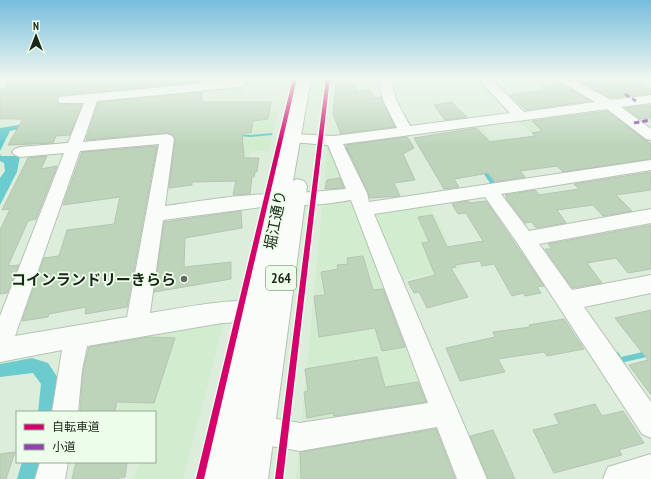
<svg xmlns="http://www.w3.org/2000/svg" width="651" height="479" font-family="'PT Sans Narrow','Noto Sans JP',sans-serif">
<rect width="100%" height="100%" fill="#dceddb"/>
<path fill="#d1ecce" d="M245,84L247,102L210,106L209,88Z
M240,110L278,111L268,151H252L245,161L215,138Z
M539,117L552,130L529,132L518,120Z
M480,125L491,139L510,138L524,153L461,146L449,129Z
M328,144L353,192L323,196Z
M355,196L465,479H296L323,201Z
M429,204L461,268L398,281L373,219L377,212Z
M225,318L183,479H133L140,462H155V412H118L128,333Z"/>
<path fill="#6bcbce" d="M25,124L24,128L10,131L0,151V128Z
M0,154L1,156H20L17,172L0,205V178L5,171L4,163L0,161Z
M32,358L48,363L58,378L54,412H38L41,384L33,373L0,377V364Z
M22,462H40L36,479H17Z"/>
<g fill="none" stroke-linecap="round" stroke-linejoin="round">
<path fill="#6bcbce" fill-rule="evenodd" d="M271,133L273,134L272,135L251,137L237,136L235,135L237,134L251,135Z
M344,147H346L347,148L351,158L350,159H348L347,158L343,148Z
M481,167H483L494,181V183H490L480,168Z
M651,350V356L620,363L618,362L614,355L615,353L617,352L619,353L621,357Z"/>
</g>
<path fill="#bdd4bb" stroke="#b6c4b5" d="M37,78H201V82L60,96L57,101L60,104H82L70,135L56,136L53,143L8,145L23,119H0V90L5,89L9,83L35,81Z
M579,78H631L651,90V94L611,98L580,82L585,81Z
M336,82H353V86H356L357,92L370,90L374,98L381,97L395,127L341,134L333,114Z
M562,84L591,101L526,110L510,95L546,90L541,87Z
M202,92V102H271L268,119L253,121L251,133H242L244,158H259L257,172H255L254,177H252L250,194L233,195L236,181L192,182V185L169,188L175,139L173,135L168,133L86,140L98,102Z
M452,102L457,108L467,117L445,120L434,105Z
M651,105V118L640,119L625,108Z
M607,111L651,144V159L563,172L557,166L520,171L525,177L495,182L489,173L454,179L459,187L444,189L414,138L476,128L490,142L535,136L532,133L542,131L532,121Z
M405,137L408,138L414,148L403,154L415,180L394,183L400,196L370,198L346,145Z
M157,146L127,307L85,314L86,307L49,314L48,317L22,321L44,258L59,256L67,230L114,224L120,197L63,205L82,152Z
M47,156L41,169L57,166L36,219L28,221L8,266L19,265L7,293L0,294V230L10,209L2,210L28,158Z
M651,172V190L616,195L632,211L603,216L593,205L557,210L566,223L536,228L532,222L525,223L506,198L507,197L505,195L535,190L539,195L579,189L574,184Z
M340,178L344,188L325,189L327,180Z
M468,201L469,203L486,201L544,286L537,287L541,293L525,296L523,293L512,296L494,264L482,266L480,261L455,265L456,267L451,268L468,297L427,308L419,292L414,293L408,282L435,275L422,243L429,242L418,217L432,215L447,247L483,241L466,213L458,214L452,204Z
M241,211L242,228L185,238L184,267L231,262V279L154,292L164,222Z
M651,225V269L628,273L616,258L587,263L602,283L572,288L545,249H552L548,244Z
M363,256L373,290L383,289L405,347L382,351L375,328L319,337L314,296L325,295L321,272L338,269L337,265L348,264L347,258Z
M651,310V395L629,365L648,360L615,318Z
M564,319L584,349L547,356L544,352L498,359L505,372L460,381L446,348L495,337L493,332L530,327L529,325Z
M150,337L175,338L154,403L117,402L115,412H80L83,371L89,347Z
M377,357L385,387L418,382L426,402L334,416L333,413L307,418L304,392L308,391L305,369Z
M595,404L602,416L623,411L644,443L619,450L622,455L554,473L533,430L559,424L554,414Z
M436,429L455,479H301L300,452Z
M493,430L515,479H488L470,436Z
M15,452L6,479H0V454Z
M76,462H127L125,477L114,479H72Z"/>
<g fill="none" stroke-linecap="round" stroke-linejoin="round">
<g stroke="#b6c3b4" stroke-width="2">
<path id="street" d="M0,78H10L4,88L0,89Z
M234,78H246V83L240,87L97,101L83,142L167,134L172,136L174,139L165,206C182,204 279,187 286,198L289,194L346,189L328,145L292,142L287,141L285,138L287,135L292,134L334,136L397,128L383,100L379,78H391L396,100L410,126L510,113L477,78H490L524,112L595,102L555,78H570L611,100L651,95V103L621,107L651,129V140L646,139L607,109L343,144L367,193L369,202L651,160V170L501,194L529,231L651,209V223L539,244L572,290L651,275V293L584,307L651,402V438L642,434L518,244L485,197L374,214L487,479H457L437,427L300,451L259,444L249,440L245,430L249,420L259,416L300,423L428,403L351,200C338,202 295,210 288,200L285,204L163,220L150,313C178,309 240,295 265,304L268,311L265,318L257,321L222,323L87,346L82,370L78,412H52L62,350L0,362V316L64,153L20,157L15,155L12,152L15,149L20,147L68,143L84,103H60L58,100L60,97L234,80ZM159,144L127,317L15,336L80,151Z
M40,462H68L65,479H35Z"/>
</g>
<g stroke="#b6c3b4" stroke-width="2">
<path id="secondary" d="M651,454V479H603L608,467Z"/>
</g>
<g stroke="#b6c3b4" stroke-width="2">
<path id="highway" d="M297,78H311L293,181L297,179L304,181L307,186L268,479H205Z"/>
</g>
<use href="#street" fill="#fafcfa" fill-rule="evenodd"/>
<use href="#secondary" fill="#fafcfa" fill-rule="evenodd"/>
<use href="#highway" fill="#fafcfa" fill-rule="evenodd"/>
<path stroke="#8e44ad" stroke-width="3" stroke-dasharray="5.5 3" stroke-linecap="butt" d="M625,94L636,101
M634,123L651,120"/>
<g stroke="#ecfeea" stroke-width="3">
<path id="cycleway" d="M293,78H297L204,479H196Z
M326,78H330L283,479H275Z"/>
</g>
<use href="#cycleway" fill="#d6006c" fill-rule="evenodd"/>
</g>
<linearGradient id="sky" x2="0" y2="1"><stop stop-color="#76bdde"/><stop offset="0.54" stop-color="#eff7ef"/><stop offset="1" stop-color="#eff7ef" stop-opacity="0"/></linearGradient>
<rect width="651" height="145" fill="url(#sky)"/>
<circle fill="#5f6c5e" stroke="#ecfeea" stroke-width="1.5" cx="184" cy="279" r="4"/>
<g text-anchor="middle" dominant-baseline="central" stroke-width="3.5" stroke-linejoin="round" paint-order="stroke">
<rect fill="#ecfeea" stroke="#5a6859" stroke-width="1" x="266" y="266" width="30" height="24" rx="3"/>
<g font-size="14" font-weight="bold" fill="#1c271b">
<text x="281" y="278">264</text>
</g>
<g font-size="15" fill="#1c271b" stroke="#ecfeea">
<text transform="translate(275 220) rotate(-79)">堀江通り</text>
</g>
<g font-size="15" font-weight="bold" fill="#1c271b" stroke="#ecfeea" text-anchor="end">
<text x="176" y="279">コインランドリーきらら</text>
</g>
</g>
<rect x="16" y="411" width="140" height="52" fill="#ecfeea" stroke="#99a897"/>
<rect x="24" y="424" width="20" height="6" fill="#d6006c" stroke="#99a897"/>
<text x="52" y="431" font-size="12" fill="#1c271b">自転車道</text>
<rect x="24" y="444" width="20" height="6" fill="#8e44ad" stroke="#99a897"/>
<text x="52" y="451" font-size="12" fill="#1c271b">小道</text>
<g transform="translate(36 36)" stroke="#ecfeea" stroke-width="3" paint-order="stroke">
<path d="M0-3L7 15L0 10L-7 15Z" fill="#1c271b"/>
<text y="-6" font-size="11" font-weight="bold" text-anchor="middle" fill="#1c271b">N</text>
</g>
</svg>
